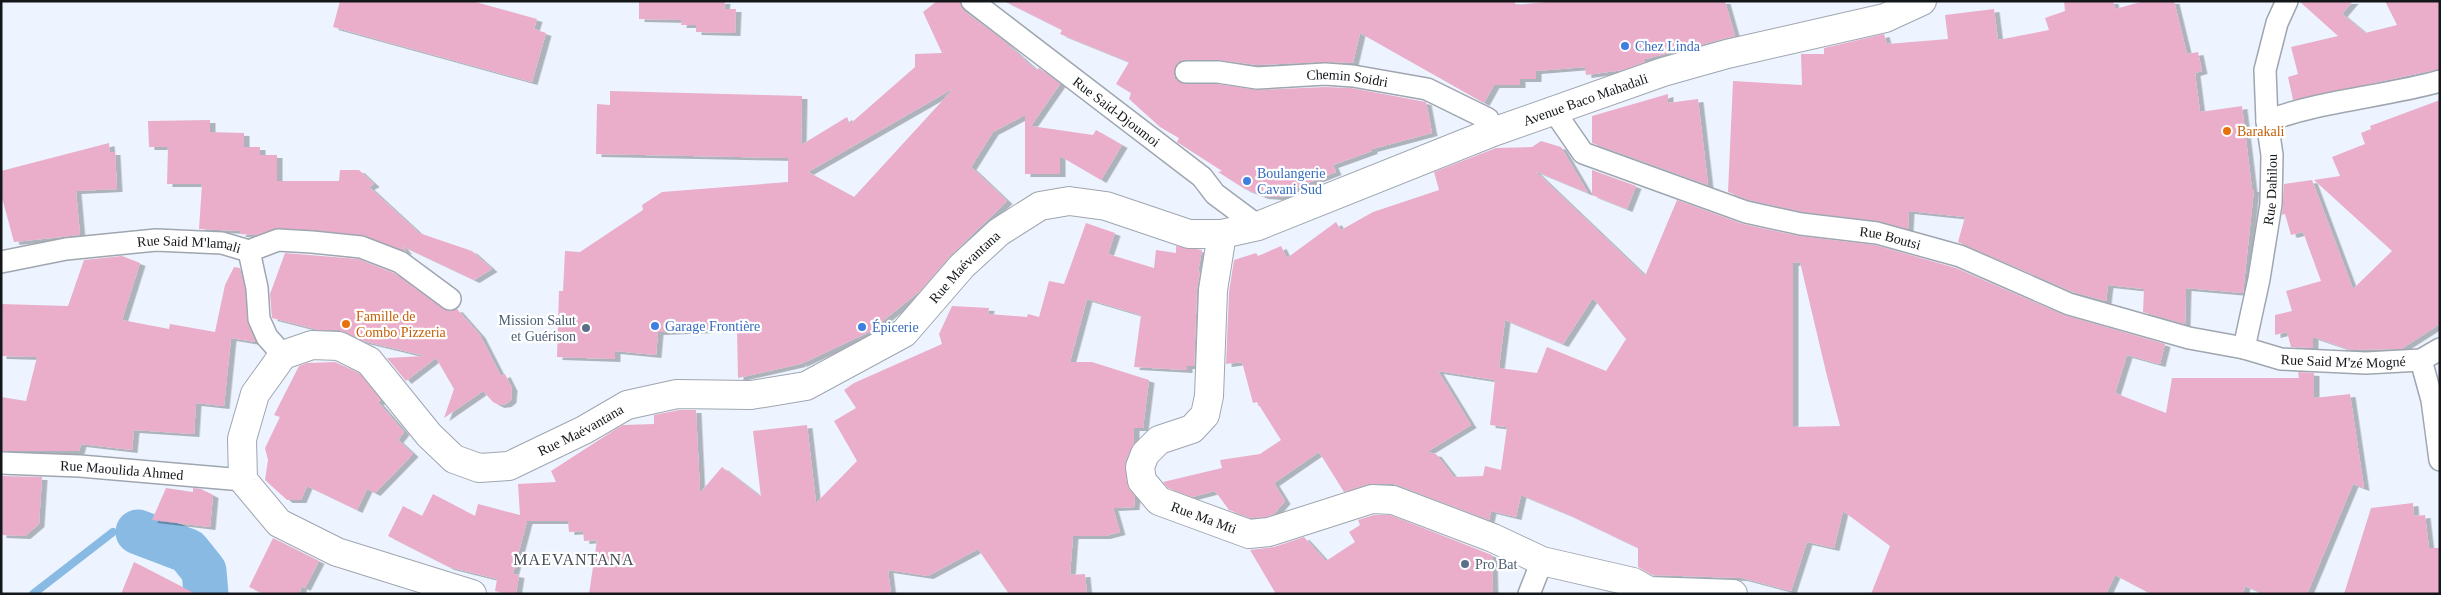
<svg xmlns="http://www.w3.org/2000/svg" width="2441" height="595" font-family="Georgia,serif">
<defs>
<filter id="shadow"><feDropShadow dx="5.5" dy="3" stdDeviation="0" flood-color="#0004"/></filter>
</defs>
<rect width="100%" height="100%" fill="#edf4ff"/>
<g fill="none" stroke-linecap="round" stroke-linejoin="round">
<path stroke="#89bae3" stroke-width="8" d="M33,594L113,532"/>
<path stroke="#89bae3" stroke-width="45" d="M138,532L188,551L204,571L206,594"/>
</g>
<path fill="#eaaecb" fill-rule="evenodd" filter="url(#shadow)" d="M340,1H472L537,19L534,29L546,33L532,82L333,27Z
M639,1H725L724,9H736L735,33L696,32V25H681L682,20L639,19Z
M937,1H960L964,11L1000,38L1036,70L1039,68L1060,84L1031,126L1093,135L1096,130L1122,145L1101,180L1060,156V174H1025V115L993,132L971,167L1007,201L950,256L920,291L869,332L801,364L800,361V364L738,378L737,329L658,332L656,355L615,351V359L557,357L559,291H563L565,251L580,252L643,210L642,205L662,192L788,182V158L596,154L597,104L610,105V91L802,96L801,145L847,117L850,124L915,67V54L942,53L923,12ZM954,88L854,197L808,172Z
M1004,1H1515V5L1559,1H1725L1735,36L1645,59V62L1623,70L1586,75L1585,67L1536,71V79H1520V85H1494L1484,103L1360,33L1353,63L1324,62L1258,65L1218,60L1179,61L1174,72L1175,79L1186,84H1217L1258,90L1325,87L1351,88L1426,102L1432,133L1372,149V151L1333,165L1336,172L1291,190L1292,195L1277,197L1263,196L1245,189L1218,172L1222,171L1177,142L1179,138L1160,127L1129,99L1131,93L1116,84L1129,62L1060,34L1062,30Z
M2064,1H2113L2115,9L2144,1H2174L2187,54L2198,52L2202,71L2195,73L2200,112L2242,106L2252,189H2254L2243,293L2186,288L2185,324L2143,312L2144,289L2108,285L2106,301L2073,292L1958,242L1965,217L1909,211L1908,229L1878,221L1803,212L1749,200L1728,192L1733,81L1802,85L1801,54H1824V48L1884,34L1887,44L1948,39L1945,15L1994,9L1998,40L2049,30L2045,18L2065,11Z
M2299,1H2353L2342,14L2365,33L2397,25L2385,1H2440V69L2293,100L2288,77L2298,74L2291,47L2338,36Z
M1668,94V103L1698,99L1708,185L1592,143V116Z
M2440,100V324L2401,349L2351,350L2313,337V348L2291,347L2287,332L2275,335V315L2292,311L2286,291L2321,281L2303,232L2291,235L2285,214L2282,215L2284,184L2312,180L2353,289L2392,251L2314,180L2340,176L2332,157L2365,144L2361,133L2371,129L2370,126Z
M210,120V132L244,133V147H260V155H277V181H339L340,170H359L374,184L369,187L419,233L472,251L492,269L474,280L402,246L407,252L362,235L279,228L257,235L240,234L241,231L199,229L202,184H167L168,147H149L148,121Z
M1541,141L1561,147L1588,193L1535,171L1645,276L1677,200L1743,224L1799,236L1875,245L1956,268L2064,315L2165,344L2160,364L2127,355L2115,393L2166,413L2172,378H2299L2298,372L2314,373V398L2350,394L2364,488L2353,484L2307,594H2264L2245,586L2243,594H2151L2115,575L2106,594H1871L1890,546L1843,511L1834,548L1807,542L1791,591L1742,578L1652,575L1638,567V548L1567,514L1521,495L1516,517L1491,511L1489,520L1394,484H1368L1344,492L1319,452L1274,483L1285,501L1274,514L1266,517L1251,518L1229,510L1215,491L1192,497L1168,488L1163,482L1222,468L1220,460L1260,454L1281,440L1257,402L1253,403L1242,362L1226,364L1229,292L1234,260L1256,253L1258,256L1281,246L1287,258L1336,222L1341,230L1373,212L1439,190L1434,172L1496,148L1532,147ZM1800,262L1826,372L1840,426L1793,427V263ZM1593,298L1626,339L1606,371L1547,347L1537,373L1499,368L1505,320L1563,344ZM1438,371L1495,380L1490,425L1507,427L1501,470L1485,466L1483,476L1454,477L1436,454L1427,452L1471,425Z
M109,143L110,152H115L117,189L76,191L80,235L14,242L1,194V171Z
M1592,170L1636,186L1627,209L1592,195Z
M1086,223L1115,233L1108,254L1154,268L1156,250L1176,253V246L1202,250L1198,272L1200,271L1197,289L1194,366H1187V370L1134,367L1141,315L1087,299L1070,362H1092L1149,380L1143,428H1134V443L1125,462L1127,484L1135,497L1134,507L1113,508L1120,532L1105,536H1073L1070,575L1085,574L1087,594H1009L978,549L928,576L888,570L891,594H589L597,540L584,541L583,531L569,532L568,521H527L513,574L519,575L516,594H509L495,591L497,579L449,567L388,536L403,506L422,516L433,494L475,516L478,504L520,515L518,484L556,482L551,471L616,429L623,425L654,424V415L679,410H696L700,493L722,467L761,497L753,431L807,425L816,503L857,461L834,421L856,408L844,390L854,383L942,344L939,334L952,306L989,308L988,314L1027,317L1028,314L1039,317L1049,281L1064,284Z
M285,253L358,259L394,273L443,309L449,311L457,309L480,335L501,376L505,374L512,388L511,400L506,404L499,405L493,402L483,391L444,418L454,389L436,358L406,381L387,358L425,356L363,341L340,330H319L272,318L270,294Z
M122,256L140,263L122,320L169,329L170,324L215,332L225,285L234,267L240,268L245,290L247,320L255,342L231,338L224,406L196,403L194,434L134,430L132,450L81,444L79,451H1V397L26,401L37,357L1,356V304L68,306L84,260Z
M335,362L359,373L381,400L378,402L404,432L398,440L413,454L375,493L367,489L357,510L307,486L301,500H287L265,480L268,460L265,448L280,417L274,415L299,366L307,363Z
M1,476L42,477L39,524L25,536L1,535Z
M166,488L193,492V488L201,489L213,495L210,527L152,520Z
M2413,503L2414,516L2425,515L2429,548H2440V594H2344L2371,508Z
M1374,515H1390L1492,555L1493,594H1276L1250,550L1274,547L1304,537L1326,561L1355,542L1349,532L1360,525L1358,520Z
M273,538L319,561L305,588L302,586L299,594H264L249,587Z
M134,562L196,594H121Z"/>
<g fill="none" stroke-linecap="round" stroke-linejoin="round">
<g stroke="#9fa6af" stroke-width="24">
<g id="street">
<path id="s1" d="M972,1L1202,177L1215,194L1258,226"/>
<path id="s2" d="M1186,72H1218L1257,78L1325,74L1353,76L1427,89L1488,119L1493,132"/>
<path id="s3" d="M1554,111L1583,153L1746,212L1801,224L1877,233L1960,256L2069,304L2189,338L2244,348L2281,359L2366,363L2421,360L2440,349"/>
<path d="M2267,121C2323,100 2383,97 2440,81"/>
<path d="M249,251L257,288L259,319L267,337L283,355"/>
<path id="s4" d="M1,262L66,249L156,240L222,243L249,251L278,240L312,242L361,247L400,262L450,299"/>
<path id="s5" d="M2244,348L2259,279L2271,204L2272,155L2267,121L2265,70L2277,23L2287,1"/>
<path d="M2421,360L2432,400L2440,460"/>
<path id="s6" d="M1,463L80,466L243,480"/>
<path d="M1529,594L1542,561"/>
</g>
</g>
<g stroke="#9fa6af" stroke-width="30">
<g id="secondary">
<path id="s7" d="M1222,234L1213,290L1209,396L1205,415L1192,429L1159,440L1145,454L1140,467L1142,481L1159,501L1249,534L1269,532L1372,499L1393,500L1493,538L1542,561L1633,582L1649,591L1733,594"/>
<path id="s8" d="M472,594L337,552L279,523L243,480L242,439L255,394L283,355L312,345L339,346L369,361L429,435L454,459L479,468L509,466L584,430L627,405L677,394L751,395L806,386L904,333L962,266L999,232L1040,206L1069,201L1106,206L1189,234H1222L1258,226L1493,132L1663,72L1727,54L1885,18L1922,1"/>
</g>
</g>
<use href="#street" stroke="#fff" stroke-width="21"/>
<use href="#secondary" stroke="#fff" stroke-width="28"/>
</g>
<g fill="#3f7fe0" stroke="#fff" stroke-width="2">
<circle cx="1625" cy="46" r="5"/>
<circle cx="1247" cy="181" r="5"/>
<circle cx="655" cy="326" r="5"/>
<circle cx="862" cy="327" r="5"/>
</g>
<g fill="#e8710a" stroke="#fff" stroke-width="2">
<circle cx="2227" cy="131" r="5"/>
<circle cx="346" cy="324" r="5"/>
</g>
<g fill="#5c6f8a" stroke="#fff" stroke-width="2">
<circle cx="586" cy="328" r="5"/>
<circle cx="1465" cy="564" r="5"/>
</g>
<g text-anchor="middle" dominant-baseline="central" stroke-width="4.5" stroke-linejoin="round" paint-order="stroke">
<g font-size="14" fill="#366cbe" stroke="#fff" text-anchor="start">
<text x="1635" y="46">Chez Linda</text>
<text x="1257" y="173">Boulangerie<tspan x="1257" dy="16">Cavani Sud</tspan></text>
<text x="665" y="326">Garage Frontière</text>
<text x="872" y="327">Épicerie</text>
</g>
<g font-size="14" fill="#14171a" stroke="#fff">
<text stroke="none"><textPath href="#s2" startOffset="162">Chemin Soidri</textPath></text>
<text stroke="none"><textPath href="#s8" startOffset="1864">Avenue Baco Mahadali</textPath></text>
<text stroke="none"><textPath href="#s1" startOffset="182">Rue Said-Djoumoi</textPath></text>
<text stroke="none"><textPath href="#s5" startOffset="161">Rue Dahilou</textPath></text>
<text stroke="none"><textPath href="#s3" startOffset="371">Rue Boutsi</textPath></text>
<text stroke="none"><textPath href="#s4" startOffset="190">Rue Said M'lamali</textPath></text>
<text stroke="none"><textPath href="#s8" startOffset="1191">Rue Maévantana</textPath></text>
<text stroke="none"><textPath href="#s3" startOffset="844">Rue Said M'zé Mogné</textPath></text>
<text stroke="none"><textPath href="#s8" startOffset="756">Rue Maévantana</textPath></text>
<text stroke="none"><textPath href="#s6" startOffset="121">Rue Maoulida Ahmed</textPath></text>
<text stroke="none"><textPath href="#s7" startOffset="358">Rue Ma Mti</textPath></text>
</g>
<g font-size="14" fill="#c56008" stroke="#fff" text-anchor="start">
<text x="2237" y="131">Barakali</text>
<text x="356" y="316">Famille de<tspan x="356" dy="16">Combo Pizzeria</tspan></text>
</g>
<g font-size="14" fill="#4e5e75" stroke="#fff" text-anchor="end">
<text x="576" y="320">Mission Salut<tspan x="576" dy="16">et Guérison</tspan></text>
<text x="1475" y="564" text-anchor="start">Pro Bat</text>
</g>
<g font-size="16" letter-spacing="1" fill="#454b53" stroke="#fff">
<text x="574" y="559">MAEVANTANA</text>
</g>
</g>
<rect width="2441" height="595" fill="none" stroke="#14171a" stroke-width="5"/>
</svg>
